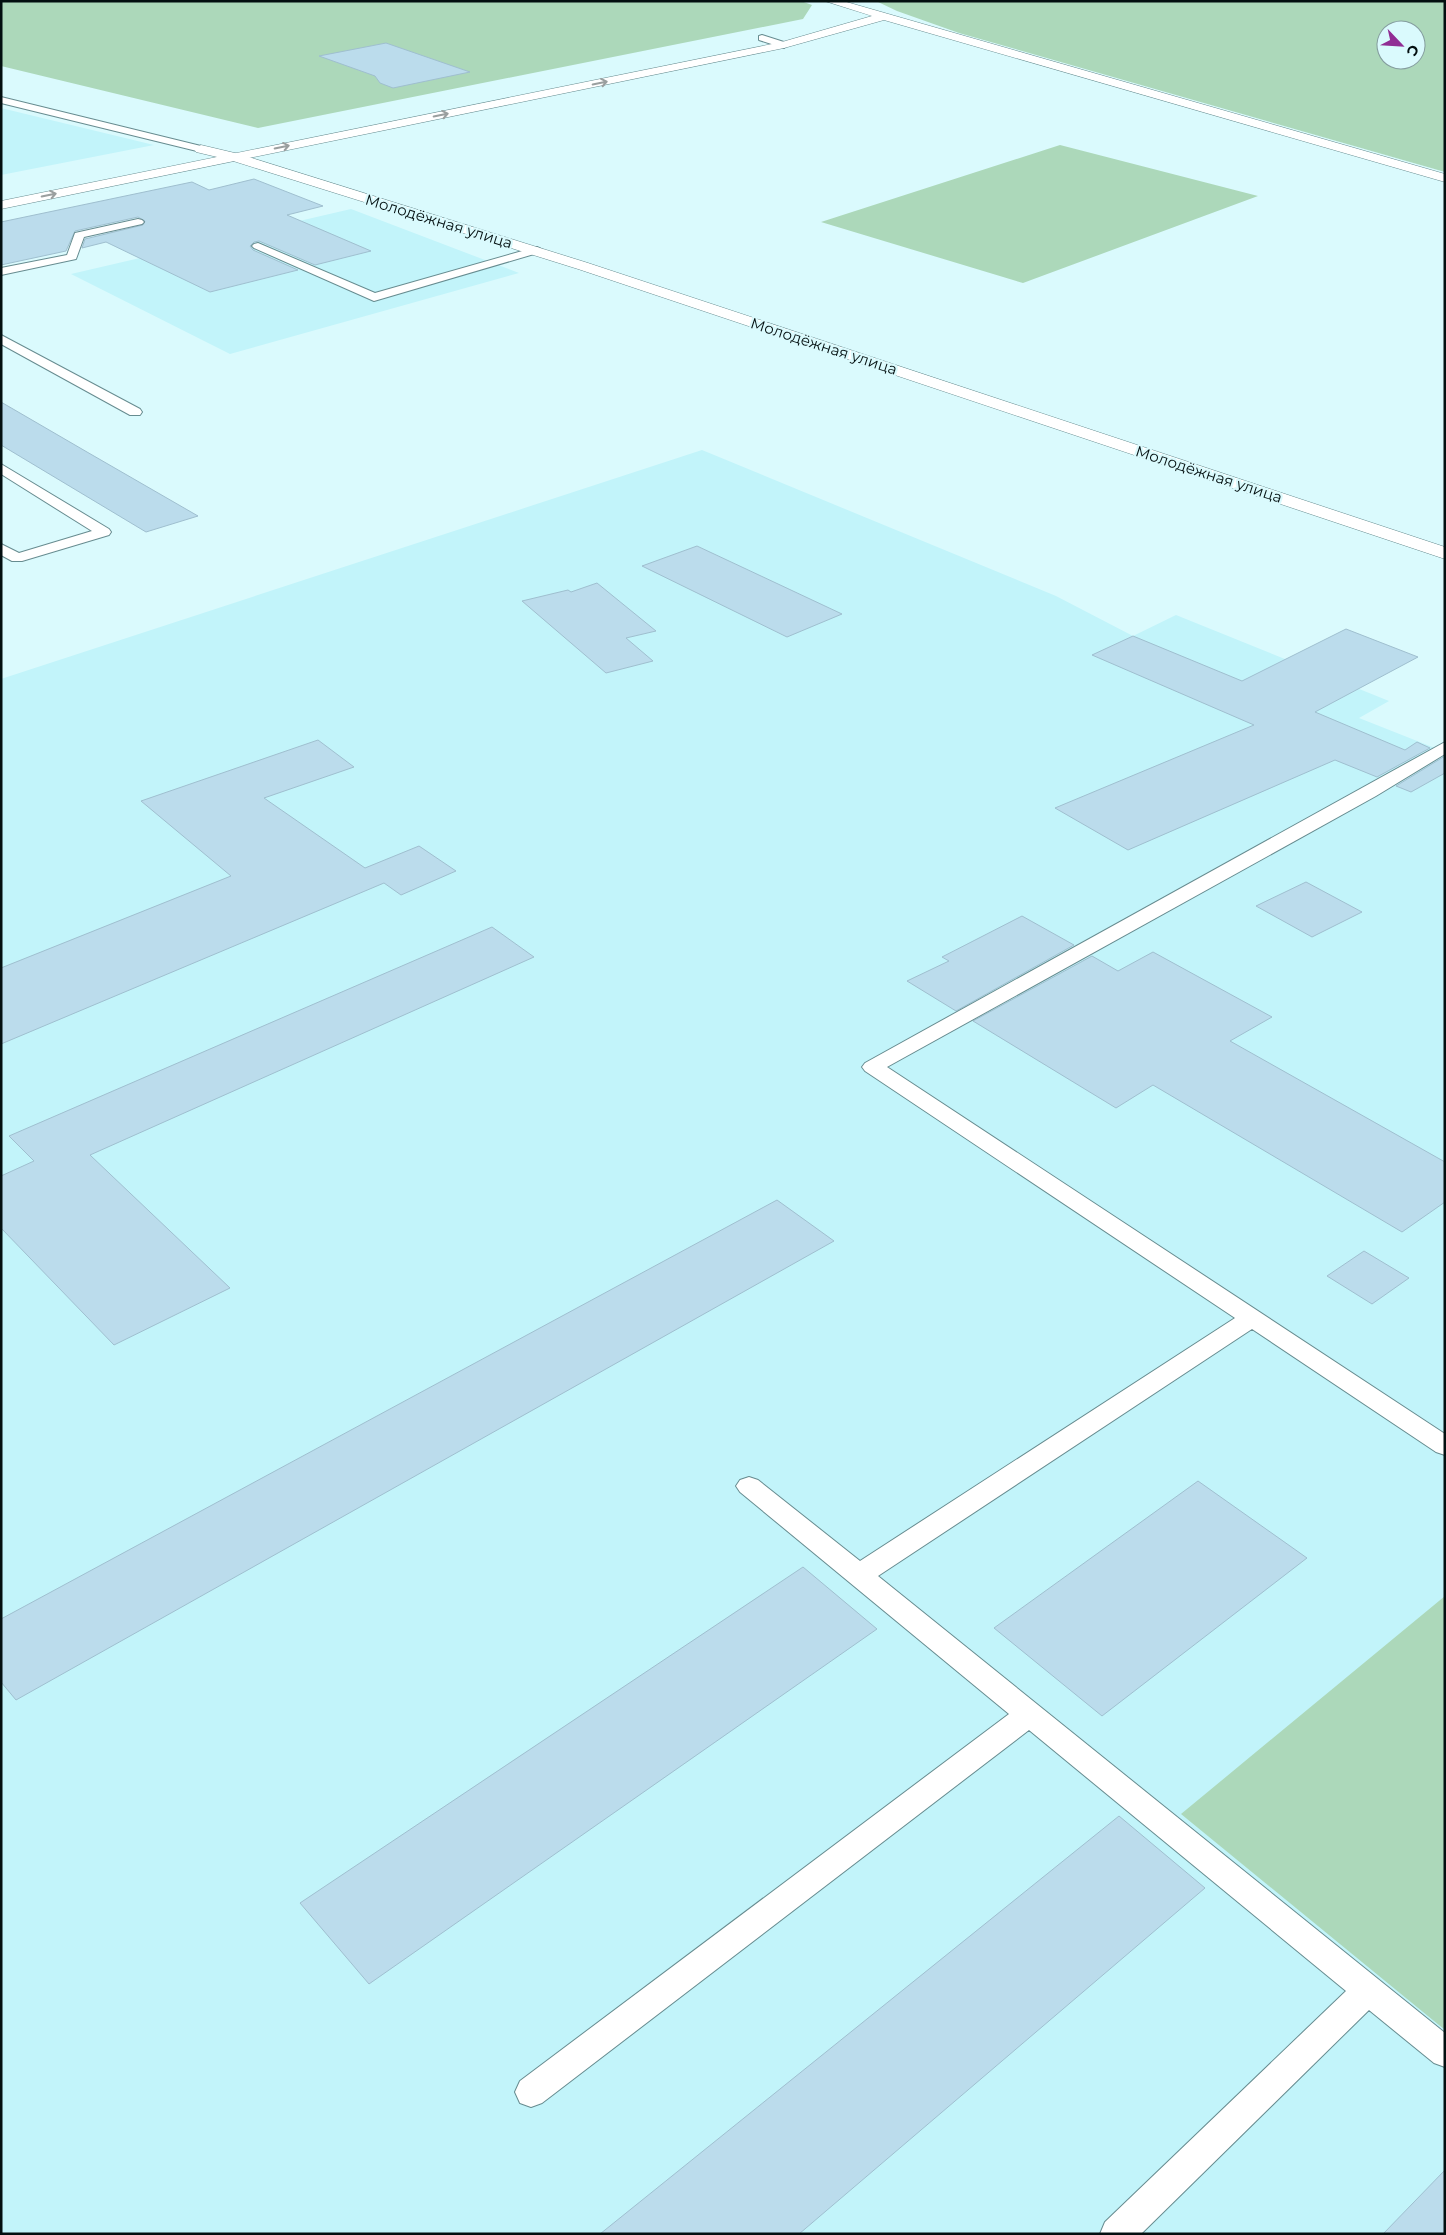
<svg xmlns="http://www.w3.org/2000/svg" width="1446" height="2235" font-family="Montserrat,sans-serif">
<rect width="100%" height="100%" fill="#dafafd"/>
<path fill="#c2f4fa" d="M1,108L154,145L1,175Z
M351,209L519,273L230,354L71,274Z
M702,450L1056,596L1133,636L1176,615L1389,701L1359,718L1445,752V2234H1V679Z"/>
<path fill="#acd8ba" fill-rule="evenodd" d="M1,1H801L812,5L803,19L258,128L1,66Z
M876,1H1445V172L959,33L897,11ZM1386,30H1416V60H1386Z
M1060,145L1258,196L1023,283L821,222Z
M1445,1596V2030L1181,1814Z"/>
<path fill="#bbdcec" stroke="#9fbfcf" d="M386,43L470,72L393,88L380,83L375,76L319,56Z
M254,179L323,206L287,215L371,251L315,265L259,241L254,242L250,246L253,250L298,270L210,292L106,242L82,248L85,239L143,225L145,221L138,217L75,231L66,251L1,265V222L192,182L209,190Z
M1,402L87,452L198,516L146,532L1,445Z
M697,546L842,614L787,637L642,566Z
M597,583L656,631L626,638L653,661L606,673L522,601L568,590L571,592Z
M1346,629L1418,657L1315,712L1405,750L1417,742L1430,748L1377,777L1335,760L1128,850L1055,808L1254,725L1092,655L1133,636L1242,681Z
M318,740L354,767L264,798L365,868L419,846L456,871L401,895L384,883L1,1044V968L231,876L141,801Z
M1445,756V773L1411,792L1396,786Z
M1306,882L1362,912L1312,937L1256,906Z
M1022,916L1074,945L956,1011L907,981L949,961L942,957Z
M492,927L534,957L90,1155L230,1288L114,1345L1,1228V1176L34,1161L9,1136Z
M1153,952L1272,1017L1230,1041L1445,1162V1202L1402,1232L1153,1085L1116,1108L973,1021L1092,956L1118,971Z
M777,1200L834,1241L16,1700L1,1682V1619Z
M1364,1251L1409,1278L1372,1304L1327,1276Z
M1198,1481L1307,1558L1102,1716L994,1628Z
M803,1567L877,1629L369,1984L300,1903Z
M1119,1816L1205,1888L799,2234H600Z
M1445,2170V2234H1383Z"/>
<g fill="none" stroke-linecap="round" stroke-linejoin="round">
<g stroke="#678c90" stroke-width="2">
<path id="service" d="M762,35L787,43L788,45L784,48L759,40V36Z
M1,97L205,147L206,149L201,152L1,103Z
M138,219L142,220L144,222L142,224L84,237L76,259L1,275V268L67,255L75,233Z
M258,243L375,293L533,248L537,247L543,250L541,252L374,301L254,248L252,246L254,244Z
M1,335L140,409L142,412L140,415H130L1,344Z
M1,464L109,529L111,532L109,535L22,561H12L1,555V544L19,553L92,531L1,474Z
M1445,742V754L1376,796L887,1067L1445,1434V1455L1436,1452L1252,1329L878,1576L1445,2033V2067L1434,2063L1369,2010L1141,2234H1100L1105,2222L1346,1991L1029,1730L542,2103L531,2107L520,2103L515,2092L520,2081L1009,1714L740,1492L736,1486L740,1480L749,1477L758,1480L860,1561L1235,1318L865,1071L862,1067L865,1063Z"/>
</g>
<g stroke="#678c90" stroke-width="1">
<path id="minor" d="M201,145L239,154L588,263L1445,547V559L578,269L230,160L196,152L194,149Z"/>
</g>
<g stroke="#678c90" stroke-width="1">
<path id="tertiary" d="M825,1H843L1445,174V182L884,20L784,48L1,209V201L782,42L872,16Z"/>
</g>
<use href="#service" fill="#fff" fill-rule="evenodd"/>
<use href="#minor" fill="#fff" fill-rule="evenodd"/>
<use href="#tertiary" fill="#fff" fill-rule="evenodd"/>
</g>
<defs><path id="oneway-shaft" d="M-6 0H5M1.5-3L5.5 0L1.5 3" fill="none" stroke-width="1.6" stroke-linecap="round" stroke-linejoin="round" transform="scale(1.25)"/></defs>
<g stroke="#9a9f9f">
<use href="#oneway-shaft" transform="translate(600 83) rotate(-12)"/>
<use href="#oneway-shaft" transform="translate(441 115) rotate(-12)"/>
<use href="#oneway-shaft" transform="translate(282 147) rotate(-12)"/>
<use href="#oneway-shaft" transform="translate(49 195) rotate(-12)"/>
</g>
<g text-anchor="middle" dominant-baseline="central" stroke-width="4.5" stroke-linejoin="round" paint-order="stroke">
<g font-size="15" fill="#030f10" stroke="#dafafd">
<text transform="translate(439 221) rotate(17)">Молодёжная улица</text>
<text transform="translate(824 346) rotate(18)">Молодёжная улица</text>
<text transform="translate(1209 474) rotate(18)">Молодёжная улица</text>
</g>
</g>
<rect width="1446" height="2235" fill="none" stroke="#030f10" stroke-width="5"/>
<g transform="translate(1401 45) rotate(115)"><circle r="24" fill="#dafafd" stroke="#849c9e"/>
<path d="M0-4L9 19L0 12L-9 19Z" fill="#902d94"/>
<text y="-8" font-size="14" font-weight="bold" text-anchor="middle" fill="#030f10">С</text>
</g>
</svg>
